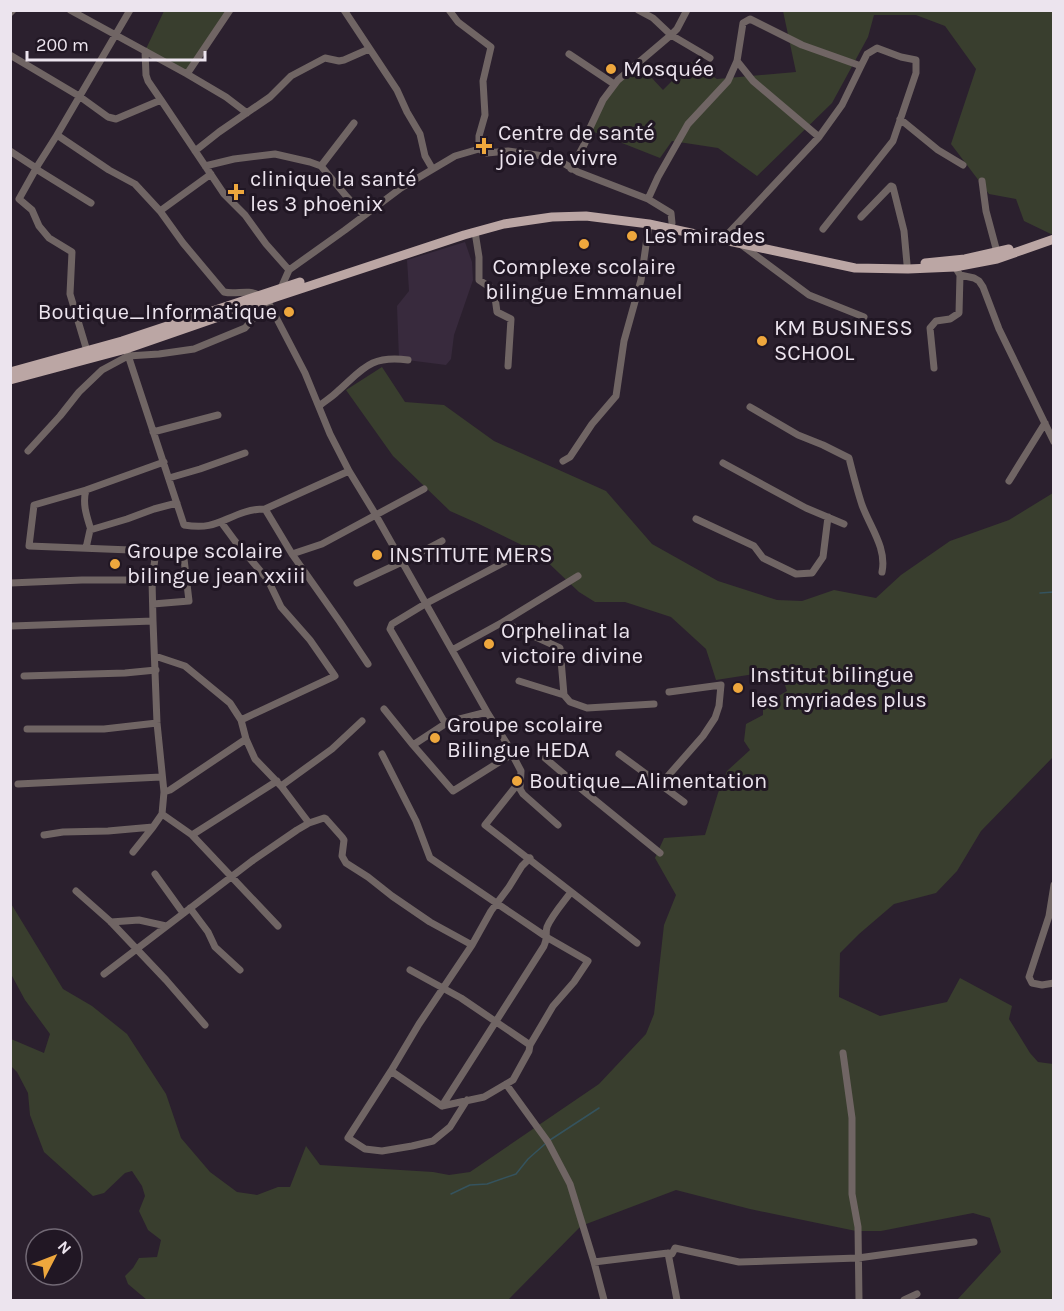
<svg xmlns="http://www.w3.org/2000/svg" width="1064" height="1311" font-family="Karla,sans-serif">
<rect width="100%" height="100%" fill="#2b202e"/>
<path fill="#382a3d" d="M465,242L472,262L473,280L454,335L451,359L446,365L399,359L397,306L409,291L407,260Z"/>
<path fill="#393e2e" d="M164,11H230L187,74L145,51Z
M783,11H1053V235L1024,221L1016,199L989,194L951,144L976,69L945,26L916,15H874L868,37L832,103L757,176L718,148L672,141L660,158L589,130L603,100L638,63L663,90L691,62L717,79L796,72Z
M382,367L405,402L444,405L494,441L606,491L652,544L718,581L777,600L802,601L834,590L876,598L901,575L950,541L1009,520L1053,493V757L981,831L957,871L936,893L894,904L859,934L840,953L839,997L880,1016L947,1002L960,978L1012,1006L1009,1019L1030,1053L1038,1062L1053,1064V1300H957L1001,1252L990,1218L973,1213L881,1231H856L750,1209L676,1190L581,1226L508,1300H147L128,1284L125,1276L133,1268L139,1258L157,1257L161,1240L148,1230L139,1211L145,1196L142,1186L132,1171L125,1173L104,1193L93,1196L44,1152L30,1115L28,1093L17,1072L11,1066V1039L44,1053L50,1034L25,1000L11,974L10,902L63,989L92,1006L127,1034L166,1094L181,1138L210,1172L237,1192L257,1195L278,1187H290L306,1146L320,1165L433,1172L449,1175L470,1172L599,1084L646,1034L654,1014L664,925L676,895L655,858L664,838L705,835L718,793L727,771L750,750L744,741L746,724L763,715V705L787,691L780,670L716,680L706,649L671,617L625,602H595L579,592L538,553L477,523L450,511L393,456L346,390Z"/>
<g fill="none" stroke-linecap="round" stroke-linejoin="round">
<path stroke="#35535e" stroke-width="1.5" d="M1040,593L1054,592
M550,1140L599,1108
M451,1194L470,1185L487,1184L516,1174L528,1159L545,1144"/>
<path stroke="#706564" stroke-width="7" d="M70,10L187,74L226,97L247,113
M344,10L397,90L407,112L420,134L425,156L432,168
M449,10L458,22L491,47L483,81L485,115L479,136V149
M638,10L653,18L671,35L710,58
M10,13L13,10
M569,54L614,84
M10,55L79,96L108,117L116,119L161,100L148,81L146,75L145,51
M737,61L753,81L819,137
M187,74L230,10
M161,100L224,194L245,215L266,244L289,270L281,288
M900,119L938,150L963,165
M57,135L109,170L135,184L160,211
M10,151L36,168
M195,151L219,132L270,97L291,76L325,58L339,61L344,60L369,49
M205,166L234,159L275,154L310,162L321,166L354,123
M321,166L347,197L364,215
M36,169L91,203
M571,169L585,143L589,130L603,100L618,80L671,35L677,29L687,10
M211,174L160,211L183,243L224,292C236,295 248,289 258,295
M982,181L986,211L997,252
M648,199L658,177L688,124L728,81L737,61L743,23L750,19L802,45L861,66L842,105L819,137L726,236
M861,217L891,186L893,187L904,231L907,264
M823,229L893,141L916,73V60L901,57L877,48L867,54L861,66
M475,232L479,257V280L494,290L497,312L511,319L508,366
M743,246L809,295L864,317
M955,267L960,275L974,278L979,281L983,287L999,329L1054,442
M289,270L345,230L401,188L455,156L479,149L487,153L508,151L537,155L560,161L578,172L648,199L671,213L672,223
M265,296L305,373L330,434L349,471L374,512L487,712L509,747L512,754L453,791L413,745L384,709
M126,349L184,525C214,530 220,520 245,512C251,510 258,509 265,509L292,554L340,622L368,664
M87,351L70,294L72,252L49,238L39,226L32,210L19,199L38,165L57,135L130,10
M934,368L930,328L936,321L950,319L959,313L960,275
M319,406C325,401 332,397 338,391C363,369 370,355 408,360
M750,407L798,435L823,445L849,458C853,474 857,490 862,505C870,527 887,548 882,572
M153,432L218,415
M28,451L60,416L79,392L102,370L128,356L159,354L194,349L245,328L254,318L251,305
M563,461L570,457L592,424L616,396L624,341L641,280L649,224
M723,463L806,508L844,524
M169,478L200,469L245,453
M1009,481L1045,423
M265,509L349,471
M696,519L754,546L763,558L796,574L812,573L823,557L828,517
M221,522L235,541L268,580L281,607L310,640L335,676L241,720
M91,530C87,517 82,504 86,490L164,462
M86,548L90,530L127,519L154,509L177,503
M292,554L322,544L424,489
M10,583L82,580H152
M357,583L402,562L442,541
M153,604L189,601L184,559
M153,621L157,723L164,792L162,814L192,835L278,926
M503,622L578,576
M12,626L153,621L152,580L156,551L29,546L34,505L86,490
M452,650L503,622L560,648L564,695L570,702L587,708L654,704
M155,656L185,666L230,703L241,720L246,739L255,759L281,786L309,823
M24,676L125,673L156,670
M519,681L564,695
M445,723L390,629L392,624L425,604L518,555
M27,729H104L157,723
M413,745L448,722L487,712
M382,754L416,821L430,858L548,938L588,961L574,982L553,1006L530,1045L529,1051L513,1080L484,1097L442,1106L391,1071
M512,754L521,771L520,789L523,794L558,825
M619,754L684,802
M545,758L585,792L660,853
M520,781L485,825C536,864 586,904 637,943
M18,784L161,777
M660,785L703,736L715,718L719,706L721,685L669,692
M281,786L332,749L362,721
M164,792L170,790L246,739
M44,835L63,832L108,831L153,827L162,814
M192,835L277,781
M133,852L153,827
M155,874L183,913
M1054,885L1049,916L1029,977L1032,983L1042,985L1054,983
M76,891L111,922L166,980L205,1025
M190,908L208,932L215,947L240,970
M111,922L139,920L166,926
M410,970L461,998L530,1045
M104,974L252,861L297,830L309,823L324,818L326,819L342,837L344,840L342,856L346,863L368,877L392,896L430,922L472,945
M843,1053L852,1118V1194L858,1227L859,1300
M506,1084L548,1142L570,1184L594,1262L604,1300
M467,1100L450,1127L433,1141L412,1146L382,1151L365,1149L348,1138L391,1071L419,1024L472,945L491,911L509,887L522,866L530,858
M442,1106L544,946C548,938 545,934 547,927C552,915 563,903 571,892
M594,1262L668,1253
M677,1300L668,1253L672,1254L675,1248L739,1262L858,1258L974,1242
M904,1300L917,1294"/>
<path stroke="#bba6a4" stroke-width="9" d="M925,263L965,259L1009,249
M10,372L122,341L300,282
M10,380L126,349L276,297L464,235L504,224L552,217L586,216L649,224L855,268L908,269L955,267L997,259L1054,239"/>
</g>
<g fill="#eea73d" stroke="#211724" stroke-width="2">
<circle cx="611" cy="69" r="6"/>
<path d="M481 137h6v6h6v6h-6v6h-6v-6h-6v-6h6z"/>
<path d="M233 183h6v6h6v6h-6v6h-6v-6h-6v-6h6z"/>
<circle cx="632" cy="236" r="6"/>
<circle cx="584" cy="244" r="6"/>
<circle cx="289" cy="312" r="6"/>
<circle cx="762" cy="341" r="6"/>
<circle cx="377" cy="555" r="6"/>
<circle cx="115" cy="564" r="6"/>
<circle cx="489" cy="644" r="6"/>
<circle cx="738" cy="688" r="6"/>
<circle cx="435" cy="738" r="6"/>
<circle cx="517" cy="781" r="6"/>
</g>
<g text-anchor="middle" dominant-baseline="central" stroke-width="6" stroke-linejoin="round" paint-order="stroke">
<g font-size="22" fill="#ece4ee" stroke="#211724" text-anchor="start">
<text x="623" y="69">Mosquée</text>
<text x="498" y="133">Centre de santé<tspan x="498" dy="25">joie de vivre</tspan></text>
<text x="250" y="179">clinique la santé<tspan x="250" dy="25">les 3 phoenix</tspan></text>
<text x="644" y="236">Les mirades</text>
<text x="584" y="267" text-anchor="middle">Complexe scolaire<tspan x="584" dy="25">bilingue Emmanuel</tspan></text>
<text x="277" y="312" text-anchor="end">Boutique_Informatique</text>
<text x="774" y="328">KM BUSINESS<tspan x="774" dy="25">SCHOOL</tspan></text>
<text x="127" y="551">Groupe scolaire<tspan x="127" dy="25">bilingue jean xxiii</tspan></text>
<text x="389" y="555">INSTITUTE MERS</text>
<text x="501" y="631">Orphelinat la<tspan x="501" dy="25">victoire divine</tspan></text>
<text x="750" y="675">Institut bilingue<tspan x="750" dy="25">les myriades plus</tspan></text>
<text x="447" y="725">Groupe scolaire<tspan x="447" dy="25">Bilingue HEDA</tspan></text>
<text x="529" y="781">Boutique_Alimentation</text>
</g>
</g>
<rect width="1064" height="1311" fill="none" stroke="#ece4ee" stroke-width="24"/>
<g transform="translate(54 1257) rotate(48)"><circle r="28" fill="#211724" stroke="#726975" stroke-width="1.5"/>
<path d="M0-4.5L10 22L0 15L-10 22Z" fill="#eea73d"/>
<text y="-9" font-size="16" font-weight="bold" text-anchor="middle" fill="#ece4ee">N</text>
</g>
<path d="M27 51v9h178v-9" fill="none" stroke="#ece4ee" stroke-width="3"/>
<text x="36" y="51" font-size="18" fill="#ece4ee" stroke="#211724" stroke-width="4.5" paint-order="stroke">200 m</text>
</svg>
